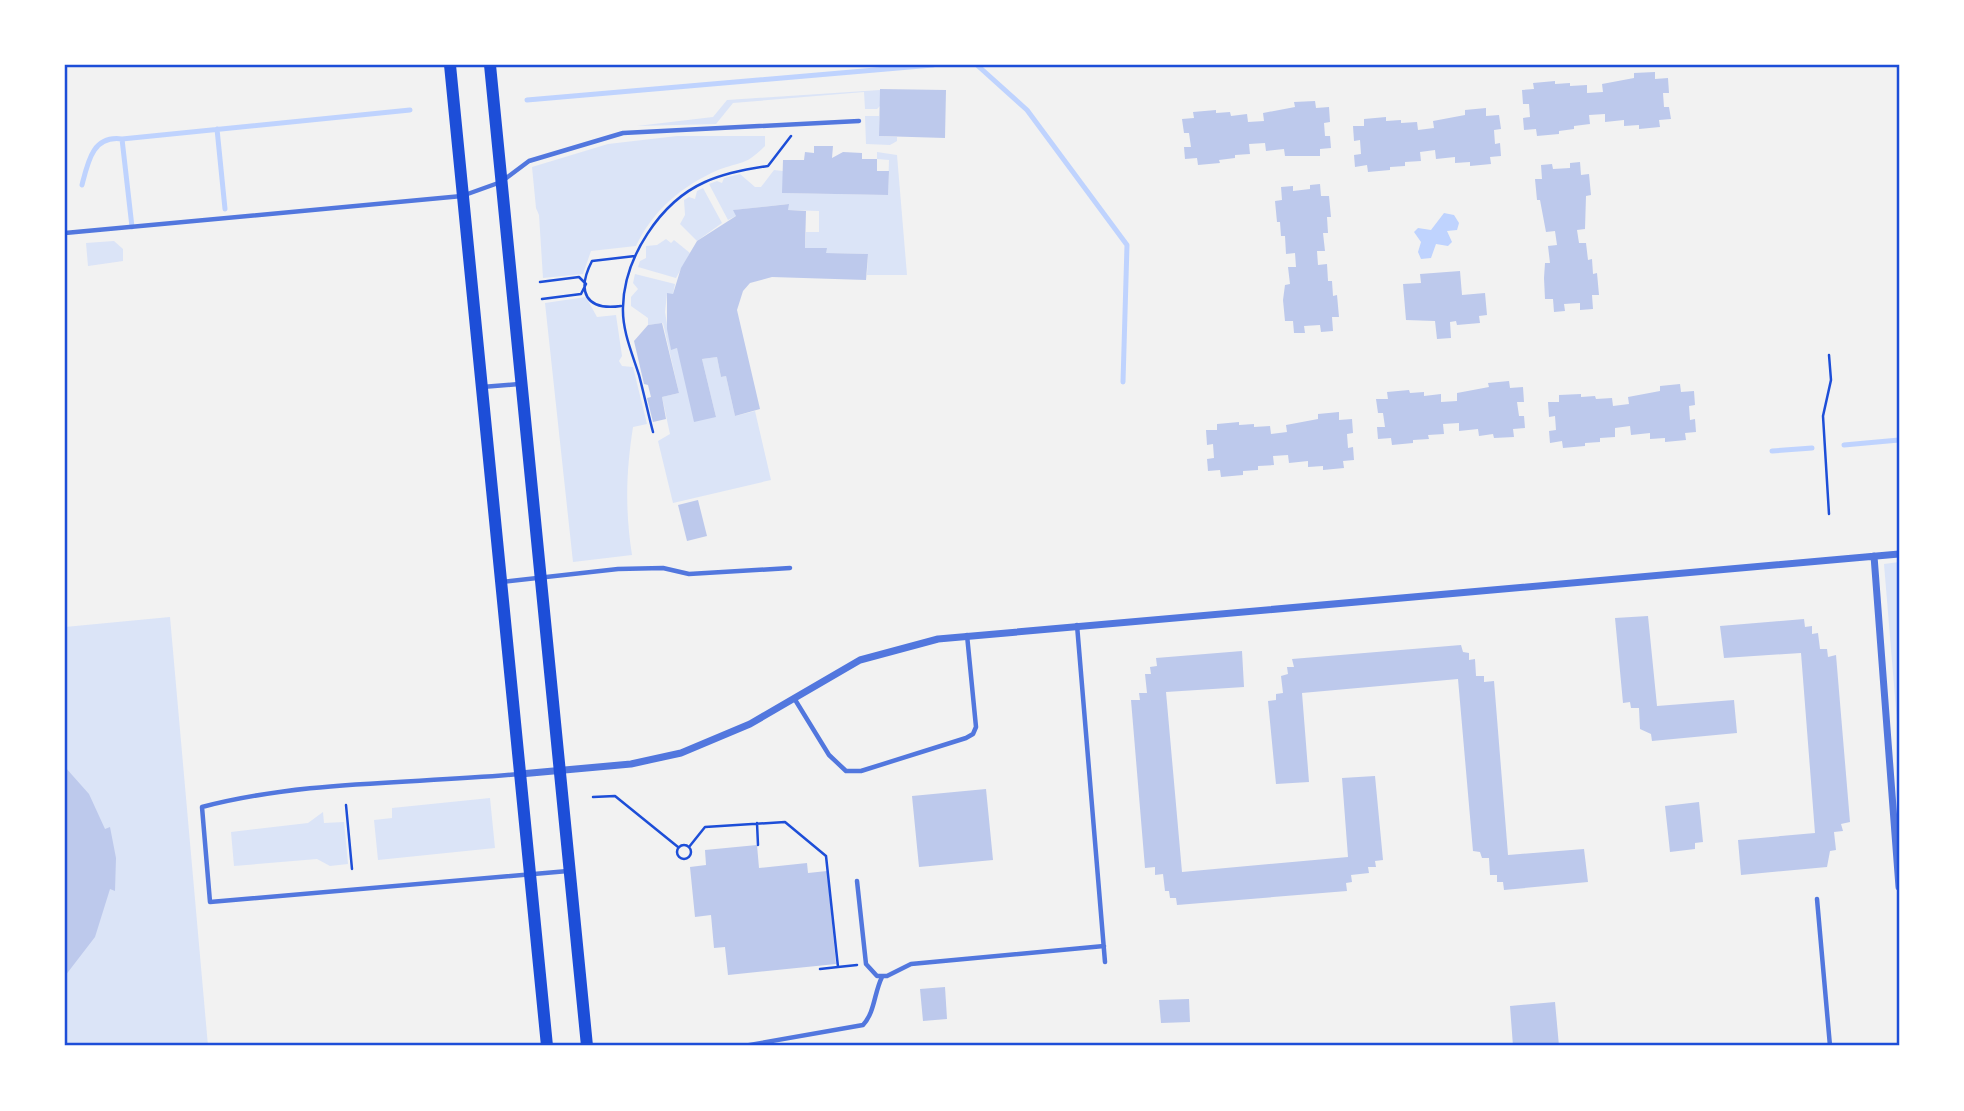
<svg xmlns="http://www.w3.org/2000/svg" width="1964" height="1111" font-family="Karla,sans-serif">
<rect width="100%" height="100%" fill="#f2f2f2"/>
<path fill="#dbe4f7" d="M880,90V106L877,109H865L864,92L733,103L716,124L637,126L713,117L727,100Z
M865,116H879V136L897,137V141L890,145L866,144Z
M677,136H765V146C745,166 742,161 718,170C682,186 653,210 636,246L591,251L583,274L543,278L539,215L536,208L532,167L608,144Z
M877,152L897,155L907,275H867L868,254L826,253V248H805L806,232H819V211L788,210V204L734,210L736,216L728,220L709,184L717,181L722,183L724,178L740,174L755,187H761L774,170L783,171V193L888,195L889,160L877,159Z
M703,188L722,223L697,241L680,224L685,215L684,200L689,197L695,199L697,191Z
M666,239L671,243L674,240L690,253L676,278L638,267L640,261L646,258V246L657,245Z
M114,241L123,249V261L88,266L86,243Z
M635,274L675,284L673,294H667L665,312L671,349L677,348L716,417L702,359L717,357L721,377L726,376L735,416L755,411L771,480L673,503L658,441L670,434L662,397L679,393L663,323L648,325V318L631,306V297L638,289L633,283Z
M586,297L597,317L616,315L622,356L619,361L622,366L633,367L647,424L633,427C626,472 625,510 632,555L573,562L545,303Z
M1899,562V746L1884,564Z
M170,617L208,1046H65V627Z
M490,798L495,848L378,860L374,820L392,818V808Z
M323,812L324,823L344,822L348,864L330,866L317,859L234,866L231,832L308,823Z"/>
<path fill="#bfd3fe" d="M1444,213L1454,215L1459,223L1457,230L1447,231L1452,242L1448,246L1436,244L1431,258L1421,259L1418,252L1421,242L1414,232L1418,228L1431,230Z"/>
<g fill="none" stroke-linecap="round" stroke-linejoin="round">
<path stroke="#bfd3fe" stroke-width="5" d="M977,65L1027,110L1127,245L1123,382
M527,100L933,65
M217,129L225,209
M122,139L132,227
M82,185C88,161 93,135 122,139L410,110
M1844,445L1899,440
M1772,451L1812,448"/>
</g>
<path fill="#bdc9ec" d="M1655,72V79L1668,78L1669,93H1663L1664,107H1669L1671,119L1659,120L1660,127L1639,129V125L1624,126V120L1605,122V114L1589,115L1590,124L1574,126V129L1559,131V134L1537,136L1536,129L1524,130L1523,118L1530,117L1529,104H1523L1522,90L1534,89L1533,83L1555,81V84L1570,83V86L1587,85V93L1603,92L1602,84L1634,78V73Z
M880,89L946,90L945,138L879,136Z
M1315,101L1316,108L1329,107L1330,122L1324,123L1325,136H1330L1331,148L1320,149V156H1285L1284,149L1266,151L1265,143L1249,144L1250,154L1235,155V158L1219,160L1220,163L1198,165L1197,158L1185,159L1184,147H1191L1189,133H1184L1182,119L1194,118L1193,112L1216,110V113L1230,112L1231,116L1247,114L1248,122L1264,121L1263,113L1295,107L1294,102Z
M1486,108V116L1499,115L1501,129L1494,130L1495,144L1500,143L1501,156L1490,157L1491,164L1470,166V162L1455,163V157L1436,159L1435,150L1420,152L1421,161L1405,162V166L1390,167V170L1368,172L1367,165L1355,167L1354,155L1361,154L1360,140L1354,141L1353,126H1364V119L1386,117V121L1401,120V123L1417,122L1418,130L1434,128L1433,121L1465,115V110Z
M814,146H833L832,158L843,152L862,153V159H877V171H889L888,195L782,193L783,160H804L805,152L814,153Z
M1580,162L1581,175L1589,174L1591,195L1586,196L1585,229L1577,230L1579,243H1586L1588,260L1592,259L1593,274L1597,273L1599,295H1592L1593,309L1580,310V303L1564,304L1565,311L1554,312L1553,299H1545L1544,278L1545,263H1550L1548,246L1557,245L1555,231L1546,232L1540,200H1537L1535,179H1542L1541,165L1552,164L1553,169L1570,168V163Z
M1320,184L1321,196H1329L1331,217H1327L1328,233H1323L1325,251H1317L1318,265L1327,264L1328,281H1332L1333,296L1337,295L1339,317H1332L1333,331L1321,332L1320,325L1304,326L1305,333H1294L1293,321H1285L1283,300L1285,285L1290,284L1288,267H1296L1295,253L1286,254L1285,236H1281L1280,222H1277L1275,201L1282,200L1281,187L1293,186V191L1310,189V185Z
M789,204L788,210L806,211L805,248H827L826,253L868,254L866,280L772,277L750,283L743,291L737,310L760,409L735,416L726,376L721,377L717,357L702,359L716,417L694,422L677,348L671,350L667,329V293L673,294L681,268L697,241L736,216L733,210Z
M1460,271L1462,295L1485,293L1487,315L1479,316L1480,323L1457,325L1456,321L1450,322L1451,338L1437,339L1435,321L1406,320L1403,284L1421,283L1420,274Z
M662,323L679,393L662,397L666,419L653,422L647,398L651,397L648,385L644,384L634,341L648,325Z
M1509,381L1510,388L1523,387L1524,402H1517L1519,416H1524L1525,428L1513,429L1514,437L1494,438L1493,434L1479,436L1478,429L1459,431V423L1443,424L1444,434L1428,435L1429,439L1413,440V443L1392,445L1391,438L1378,439L1377,427H1385L1383,413H1378L1376,399H1388L1387,392L1409,390L1410,393L1424,392V396L1441,394V402L1457,401V393L1489,387L1488,383Z
M1680,384L1681,392L1694,391L1695,405L1689,406L1690,420L1695,419L1696,432L1685,433L1686,440L1665,442V438L1650,439V433L1631,435L1630,426L1615,428V437L1600,438V442L1585,443V446L1563,448L1562,441L1550,443L1549,431L1556,430L1555,416L1549,417L1548,402H1559V395L1581,394V397L1595,396L1596,399L1612,398L1613,406L1629,404L1628,397L1660,391V386Z
M1339,412V420L1352,419L1353,433L1347,434L1348,448L1353,447L1354,460L1343,461L1344,468L1323,470V466L1308,467V461L1289,463L1288,455L1273,456L1274,465L1258,466V470L1243,471V475L1221,477L1220,470L1208,471L1207,459L1214,458L1213,444L1207,445L1206,430H1217V424L1239,422V425L1254,424V427L1270,426L1271,434L1287,432L1286,425L1318,419V414Z
M698,500L707,536L687,541L678,505Z
M1648,616L1657,706L1734,700L1737,733L1652,741L1651,734L1640,729L1639,708H1631L1630,702L1623,703L1615,618Z
M1804,619L1805,627L1812,626V634L1818,633L1820,649H1827L1828,657L1836,655L1850,822L1841,824L1843,831L1834,832L1836,850L1830,851L1827,867L1741,875L1738,840L1815,833L1801,653L1724,658L1720,626Z
M1461,645L1463,652L1469,653V660L1475,659L1476,676H1484V682L1494,681L1508,855L1584,849L1588,882L1504,890L1503,882H1497V875H1490L1489,858H1482L1480,852L1473,851L1458,679L1302,693L1309,782L1276,784L1268,701L1276,700V694L1283,693L1281,676L1288,674L1287,667H1294L1292,659Z
M1242,651L1244,687L1166,692L1182,872L1348,857L1342,778L1375,776L1383,860L1375,861L1376,867H1368L1369,873L1351,875L1352,882L1346,883L1347,891L1177,905L1176,898H1170L1169,891H1165L1163,874L1155,875V867L1145,868L1131,700H1140L1139,693H1147L1145,674H1151L1150,667L1157,666L1156,658Z
M65,767L89,794L105,829L110,827L116,858L115,891L110,889L95,937L65,976Z
M986,789L993,860L919,867L912,796Z
M1699,802L1703,842L1695,843V849L1670,852L1665,806Z
M757,845L759,868L807,863L808,873L827,871L836,964L728,975L725,947L714,948L711,915L695,917L690,867L706,865L705,850Z
M945,987L947,1019L923,1021L920,989Z
M1189,999L1190,1022L1161,1023L1159,1000Z
M1555,1002L1559,1046H1513L1510,1006Z"/>
<g fill="none" stroke-linecap="round" stroke-linejoin="round">
<path stroke="#1d4ed8" stroke-width="2.5" d="M540,282L579,277L586,284L581,294L542,299
M621,306C586,311 576,292 592,261L635,256
M653,432C648,413 644,394 639,375C632,353 622,330 623,307C624,258 660,202 705,182C725,173 746,169 768,166L791,136
M1829,514L1823,416L1831,380L1829,355
M593,797L615,796L678,847
M346,805L352,869
M757,823L758,845
M677 852a7 7 0 1 1 14 0a7 7 0 1 1-14 0Z
M689,847L705,827L785,822L826,856L838,967L857,965
M820,969L838,967"/>
<path stroke="#5277de" stroke-width="4.5" d="M65,233L462,196L501,182L529,161L623,133L859,121
M482,387L519,384
M502,582L618,569L663,568L689,574L790,568
M1077,625L1105,962
M794,698L829,755L846,771H861L966,738L973,734L976,727L967,635
M519,774C414,784 305,780 202,807L210,902L568,871
M857,881L866,964L877,976H887L911,964L1104,946
M1817,899L1830,1046
M744,1046L863,1025C875,1012 874,993 882,977"/>
<path stroke="#5277de" stroke-width="7" d="M1874,556L1899,887
M520,774L631,764L681,753L750,724L860,660L938,639L1899,554"/>
<path stroke="#1d4ed8" stroke-width="12" d="M450,65L547,1046
M490,65L587,1046"/>
</g>
<rect width="1964" height="1111" fill="none" stroke="#ffffff" stroke-width="133"/>
<rect x="66" y="66" width="1832" height="978" fill="none" stroke="#1d4ed8" stroke-width="2.5"/>
</svg>
